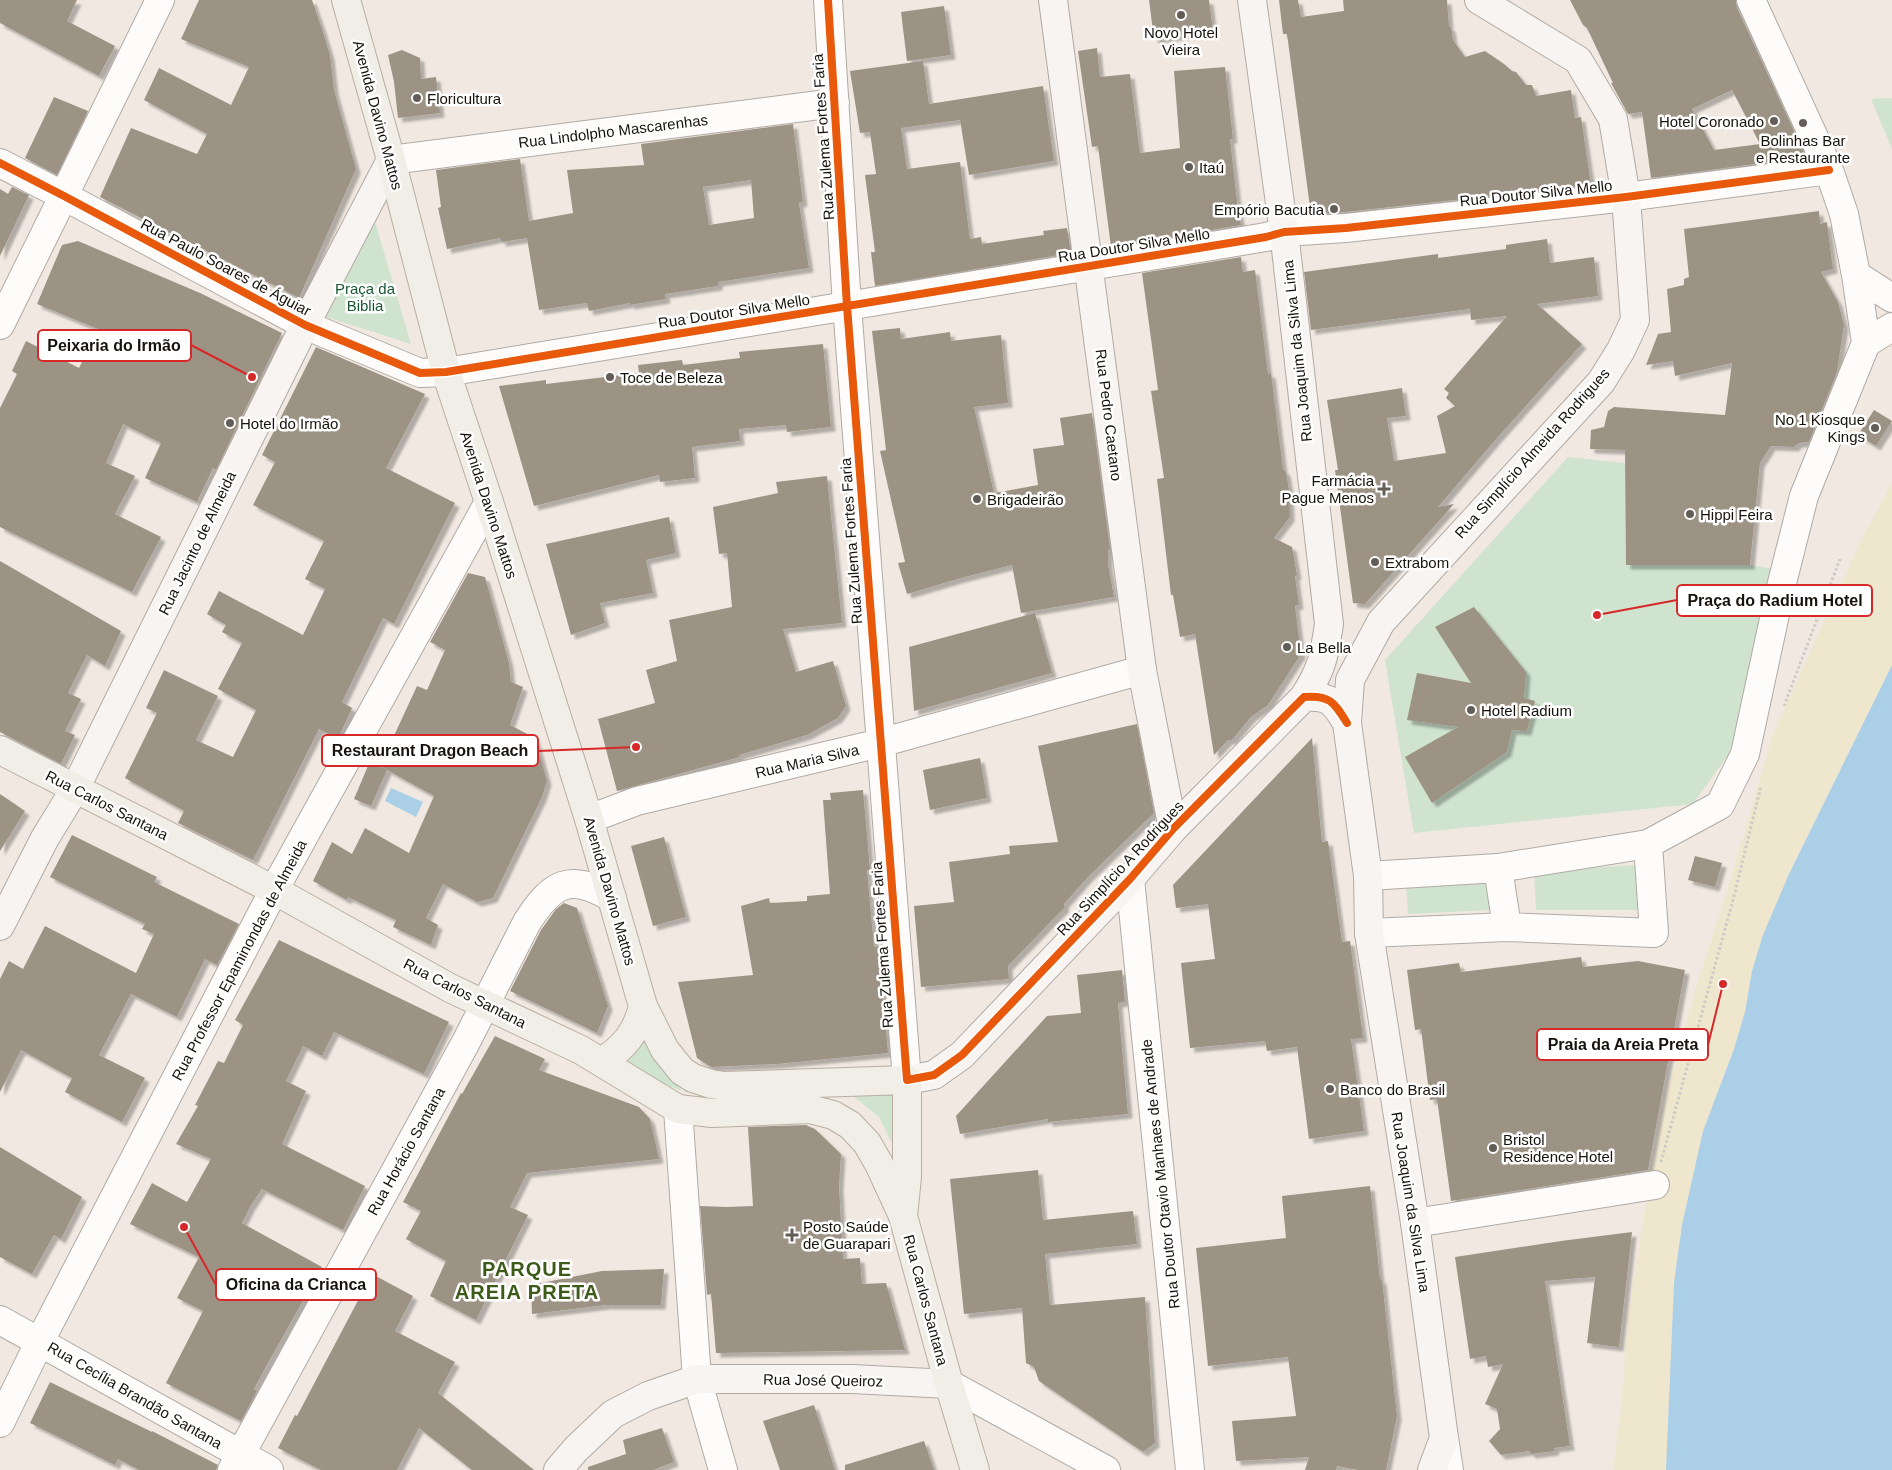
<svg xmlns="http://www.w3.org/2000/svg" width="1892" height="1470" font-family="Arial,sans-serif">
<defs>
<filter id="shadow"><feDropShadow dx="4.5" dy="4.5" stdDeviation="1" flood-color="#0004"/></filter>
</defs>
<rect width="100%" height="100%" fill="#f1e9e1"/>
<path fill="#cfe3cf" d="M1892,98V149L1871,99Z
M373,215L411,344L320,315Z
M1568,457L1625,463L1750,565L1782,570L1730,752L1693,804L1414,833L1385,660Z
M1637,865L1639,910H1536L1534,871Z
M1490,882L1491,910L1408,914L1406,886Z
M645,1034L654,1058L682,1091L651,1079L621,1060Z
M844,1089L898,1090L903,1166L879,1117Z"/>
<path fill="#efe6ce" d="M1892,483V665L1789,874L1763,935L1752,971L1745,1012L1734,1049L1703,1131L1682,1225L1674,1283L1666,1470H1613L1621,1408L1628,1318L1642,1228L1664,1107L1693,997L1728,888L1773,734L1863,536Z"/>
<path fill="#aacfe6" d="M1892,665V1470H1666L1674,1283L1682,1225L1703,1131L1734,1049L1745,1012L1752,971L1763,935L1789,874Z
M391,788L423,802L416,817L385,801Z"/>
<path fill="#9c9385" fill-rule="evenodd" filter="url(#shadow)" d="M0,0H77L67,21L115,46L99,76L0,23Z
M199,0H312L322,29L330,55L334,90L356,169L299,298L100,197L131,128L197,154L207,134L144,100L159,68L231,105L249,67L181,39Z
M1149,0H1209L1213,31L1154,39Z
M1279,0H1298L1301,17L1344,11L1343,0H1447L1449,27H1451L1453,40L1465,57L1485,51L1504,64L1512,71L1516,72L1526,85H1532L1536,96L1571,90L1575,118L1581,117L1591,185L1345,212L1311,215L1287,34H1283Z
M1570,0H1736L1737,8L1806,157L1651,178L1642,112L1628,114L1611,83H1613L1587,28L1583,25ZM1732,90L1760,144L1714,150L1692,109Z
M944,6L951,55L907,61L901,12Z
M1097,48L1100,77L1130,74L1140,153L1180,148L1174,71L1225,67L1233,139H1230L1238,210L1241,225L1111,247L1098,146L1092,147L1078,51Z
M402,50L420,58L421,79L436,77L440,113L398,118L394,82L388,55Z
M923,61L929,104L1043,86L1054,161L969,175L960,120L901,128L907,169L960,162L970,239L981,237L982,244L1044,235L1043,231L1067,228L1071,253L875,286L871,252H875L865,175L876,174L870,132L860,133L850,71Z
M54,97L88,111L57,175L25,158Z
M793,124L803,202L799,203L809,268L718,282V286L665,294L666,299L630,305V303L589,311L587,303L539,310L527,238L502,242L500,238L447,249L438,208L441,207L436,170L520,159L529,221L573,213L567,170L644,165L641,144ZM751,180L754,218L709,225L703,187Z
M12,187L29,195L0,256V189L8,194Z
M1819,211L1820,224L1827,222L1833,269L1821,272L1838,302L1844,325L1837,372L1809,442L1798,443L1794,447L1771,446L1760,463L1750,565H1626L1625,450L1590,449L1591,430L1604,427L1608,411L1614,407L1725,415L1732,363L1675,376L1673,361L1646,365L1658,334L1671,332L1667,289L1684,285V279L1689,277L1684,229Z
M1547,239L1550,263L1594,257L1598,296L1537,304L1582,344L1497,438L1438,507L1454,504L1365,604L1353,603L1335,470H1338L1327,400L1402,388L1406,416L1387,418L1394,461L1446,453L1437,416L1455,406L1446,398L1449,393L1444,389L1507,316L1471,320L1470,309L1311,330L1304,272L1438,254V258L1506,249V245Z
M78,241L200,293L282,333L216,470L213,468L197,502L145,478L161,443L123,424L106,463L135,476L115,514L161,537L132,592L0,527V408L17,374L12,371L26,341L79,368L98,329L37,304L62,245Z
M1241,257L1243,272L1255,270L1268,374L1271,373L1283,469L1286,472L1289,490L1290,517L1274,538L1292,547L1297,575L1295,576L1299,605L1295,606L1301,654L1268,705L1251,717L1232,740H1228L1214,755L1195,634L1180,637L1173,595H1171L1157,479L1164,478L1151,391L1158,390L1142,273Z
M900,328L901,339L950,332L951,341L1001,335L1008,403L974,407L994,493L1038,485L1033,449L1064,445L1060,418L1092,413L1110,548L1108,551V564L1114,597L1021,613L1012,565L961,578L907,594L898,563L905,562L880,451L886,450L872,331Z
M823,344L831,427L787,432L786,425L739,429L740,441L692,447L695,478L660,482L659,475L534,506L499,386L546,380V384L639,373L638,365L682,360L683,365L740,358L739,352Z
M316,347L425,394L386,468L455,503L394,624L383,618L342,702L352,708L338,739L319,729L253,860L178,823L184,811L125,778L157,713L146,708L164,670L218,696L196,740L233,757L256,710L218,689L242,643L222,632L226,625L207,614L219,591L303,635L325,589L305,579L324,541L253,505L275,462L262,455Z
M1874,410L1892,421L1876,446L1858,435Z
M827,476L842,623L783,629L796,672L833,661L846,706L838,718L807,735L739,755L740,757L617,791L598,719L655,703L646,670L677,661L669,620L732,607L727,553L719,554L713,507L778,493L776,482Z
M669,517L676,553L646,560L653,593L600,603L605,623L571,635L546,544Z
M0,561L121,631L105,666L87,655L68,693L81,699L65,731L75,735L61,764L0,732Z
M468,573L485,577L509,663L511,682L523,687L510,725L535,738L547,781L542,797L493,898L477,902L443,884L426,918L438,925L431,945L393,927L396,920L348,897L347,900L313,881L332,842L352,854L365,828L409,853L434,796L380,766L417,686L427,690L445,650L430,642Z
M1474,607L1526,672L1524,698L1535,701L1527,731L1512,730L1507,752L1432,803L1405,757L1458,727L1407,720L1417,673L1471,683L1435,627Z
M1035,613L1052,673L914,711L909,647Z
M1137,724L1154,813L1088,877L1064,904L1065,907L1008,966L1009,979L921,987L914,906L954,902L949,862L1010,854L1009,846L1058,842L1038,746Z
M1312,738L1322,842L1328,841L1342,942L1350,941L1363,1038L1351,1039L1364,1131L1309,1139L1297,1047L1267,1051L1265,1041L1190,1048L1181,963L1215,959L1208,904L1176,908L1173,885Z
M980,758L987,798L930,810L923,770Z
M370,761L387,770L371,806L354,799Z
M863,790L870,870H867L874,947L879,946L888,1053L777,1064L711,1067L697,1058L678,982L753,975L741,906L769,898L770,903L807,901V896L830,894L823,800H831L830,793Z
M0,794L25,811L0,851Z
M72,835L157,877L154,882L239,924L217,965L205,959L177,1017L131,994L99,1055L145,1078L122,1122L65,1092L72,1078L21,1050L0,1092V979L9,961L23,969L45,926L136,973L154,934L142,929L145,924L50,877Z
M664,837L686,917L653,926L631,846Z
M1695,856L1722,863L1715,887L1688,880Z
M564,903L577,908L608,1006L597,1033L510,991L541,930L556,909Z
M279,940L449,1022L424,1074L334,1032L322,1056L303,1046L286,1081L306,1091L282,1144L365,1186L343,1230L262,1189L251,1205L242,1223L322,1267L268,1363L254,1389L257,1391L241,1421L166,1383L203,1311L177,1298L199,1257L130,1224L152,1183L187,1202L211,1159L176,1144L198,1106L195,1105L218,1061L224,1063L243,1025L235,1020Z
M1581,957L1583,967L1638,961L1685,970L1648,1170L1451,1201L1437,1099L1430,1100L1421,1029L1415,1030L1407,970L1459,963L1461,972Z
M1122,970L1125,1002L1118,1003L1128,1114L1048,1122V1119L960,1134L956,1116L1047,1016L1081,1013L1077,975Z
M495,1036L545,1059L539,1070L639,1107L650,1119L659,1159L527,1173L510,1207L528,1215L476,1320L430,1296L446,1261L406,1239L421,1211L403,1202L461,1093L462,1094Z
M806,1125L815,1129L841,1154L839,1186L843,1259L860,1258L862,1284L886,1283L905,1350L716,1353L711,1294L707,1295L700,1206L726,1207L753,1206L748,1127Z
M0,1147L82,1197L61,1239L54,1235L32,1274L0,1257Z
M1038,1170L1043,1220L1133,1211L1137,1244L1045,1254L1050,1305L1145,1297L1155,1443L1143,1452L1039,1381L1034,1367L1026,1363L1022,1308L964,1314L950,1179Z
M1370,1186L1380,1279L1382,1280L1397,1416L1386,1470H1358L1337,1466L1336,1470H1305L1309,1457L1236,1461L1232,1421L1296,1416L1288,1357L1208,1366L1196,1248L1286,1238L1282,1196Z
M1632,1232L1619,1347L1587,1343L1595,1277L1545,1281L1570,1446L1554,1448L1555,1451L1531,1454L1529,1451L1501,1455L1489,1441L1500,1429L1497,1409L1485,1404L1503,1364L1488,1367L1486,1356L1470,1359L1455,1257L1561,1241Z
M664,1269L661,1305H606L532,1314L531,1285L602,1271Z
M372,1274L413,1296L395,1331L455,1362L438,1393L534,1470H472L419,1428L397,1470H321L278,1448L295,1415L297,1416Z
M50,1382L152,1432V1431L218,1465L216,1470H139L118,1459L115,1465L30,1423Z
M814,1405L835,1470H780L763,1421Z
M662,1428L674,1462L653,1470H588V1467L626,1454L623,1440Z
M924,1441L934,1470H845V1465Z"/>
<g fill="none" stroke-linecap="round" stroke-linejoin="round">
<g stroke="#b1aaa4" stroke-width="30">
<path id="street" d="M828,0L847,306L907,1080
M391,160L835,103
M0,163L64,196L305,325L420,373L446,372L1266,237L1284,232L1346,228L1626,197L1829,170
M1856,275L1892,298
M0,325L160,0
M1866,343L1892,327
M589,819L637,801L880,743L1142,670
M1498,868L1507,927
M1368,876L1498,868L1648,844L1720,805L1745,754L1780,591L1804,496L1866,343L1856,275L1844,214L1829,170L1751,0
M1130,879L1190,1470
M1369,933L1507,927L1654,933L1648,844
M678,1109L697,1379L723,1470
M1415,1223L1655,1185
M0,1320L269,1470
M949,1384L1106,1470
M0,1423L40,1341L274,890L489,502
M1444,1438L1449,1470
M232,1470L466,1042L527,922C552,883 570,872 612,898"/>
</g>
<g stroke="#b1aaa4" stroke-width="30">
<path id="secondary" d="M1053,0L1142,670L1173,829
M1252,0L1284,232L1329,624C1324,657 1322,669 1304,697
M0,926L45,838L75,789L305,325L391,160
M907,1080L934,1075L962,1055L1130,879L1173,829L1304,697C1330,695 1334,702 1347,723
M558,1470L576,1449L613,1414L648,1396L697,1379H852L949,1384
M1432,1470L1444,1438L1415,1223L1369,933L1368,876L1347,723L1350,680L1381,622L1601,382L1621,350L1635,320L1626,197L1613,119L1578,60L1479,0"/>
</g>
<g stroke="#b7aea1" stroke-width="30">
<path id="primary" d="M346,0L391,160L446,372L489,502L589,819L643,1006L665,1050L682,1071L693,1078L711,1084L724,1086L907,1080V1177L903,1216
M0,750L274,890L450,988L581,1050L678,1109L712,1113L810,1109L833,1115L850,1125L867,1143L879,1164L903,1216L949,1384L975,1470
M601,1062C624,1048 637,1032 643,1006"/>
</g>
<path stroke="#cccac7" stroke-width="3" stroke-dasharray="2.5 2.5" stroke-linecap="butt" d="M1784,706L1840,559
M1661,1162L1733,900L1761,786"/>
<use href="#street" stroke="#fdfcfa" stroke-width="28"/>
<use href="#secondary" stroke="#f7f4f1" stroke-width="28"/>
<use href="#primary" stroke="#f1ede7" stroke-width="28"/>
<g stroke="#fff" stroke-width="11">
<path id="cycleway" d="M828,0L847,306L907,1080L934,1075L962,1055L1130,879L1173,829L1304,697C1330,695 1334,702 1347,723
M0,163L64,196L305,325L420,373L446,372L1266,237L1284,232L1346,228L1626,197L1829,170"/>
</g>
<use href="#cycleway" stroke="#e8590c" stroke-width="8"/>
</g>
<g fill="#635d57" stroke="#fff" stroke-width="2">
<circle cx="1181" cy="15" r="5"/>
<circle cx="417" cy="98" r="5"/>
<circle cx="1774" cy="121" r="5"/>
<circle cx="1803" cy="123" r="5"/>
<circle cx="1189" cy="167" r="5"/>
<circle cx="1334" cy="209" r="5"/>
<circle cx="610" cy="377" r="5"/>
<circle cx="230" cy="423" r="5"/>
<circle cx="1875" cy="428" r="5"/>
<path d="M1381.5 481.5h5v5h5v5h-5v5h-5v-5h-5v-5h5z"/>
<circle cx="977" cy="499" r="5"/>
<circle cx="1690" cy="514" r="5"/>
<circle cx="1375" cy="562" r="5"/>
<circle cx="1287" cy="647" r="5"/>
<circle cx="1471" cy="710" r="5"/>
<circle cx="1330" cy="1089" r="5"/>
<circle cx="1493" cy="1148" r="5"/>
<path d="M789.5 1227.5h5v5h5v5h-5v5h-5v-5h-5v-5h5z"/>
</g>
<g text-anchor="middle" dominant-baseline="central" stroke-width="5" stroke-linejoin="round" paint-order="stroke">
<g font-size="15" fill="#17120d" stroke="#fff" text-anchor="start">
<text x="1181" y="32" text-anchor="middle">Novo Hotel<tspan x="1181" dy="17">Vieira</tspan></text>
<text x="427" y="98">Floricultura</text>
<text x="1764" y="121" text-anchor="end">Hotel Coronado</text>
<text x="1803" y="140" text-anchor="middle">Bolinhas Bar<tspan x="1803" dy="17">e Restaurante</tspan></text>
<text x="1199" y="167">Itaú</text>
<text x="1324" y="209" text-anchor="end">Empório Bacutia</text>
<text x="620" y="377">Toce de Beleza</text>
<text x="1865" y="419" text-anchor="end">No 1 Kiosque<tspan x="1865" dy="17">Kings</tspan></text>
<text x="240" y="423">Hotel do Irmão</text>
<text x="1374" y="480" text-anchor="end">Farmácia<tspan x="1374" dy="17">Pague Menos</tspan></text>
<text x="987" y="499">Brigadeirão</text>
<text x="1700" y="514">Hippi Feira</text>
<text x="1385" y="562">Extrabom</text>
<text x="1297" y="647">La Bella</text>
<text x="1481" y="710">Hotel Radium</text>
<text x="1340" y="1089">Banco do Brasil</text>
<text x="1503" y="1139">Bristol<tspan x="1503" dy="17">Residence Hotel</tspan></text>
<text x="803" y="1226">Posto Saúde<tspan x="803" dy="17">de Guarapari</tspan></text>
</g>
<g font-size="15" fill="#17120d" stroke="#fff">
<text transform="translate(378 115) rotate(75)">Avenida Davino Mattos</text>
<text transform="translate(613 131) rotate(-7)">Rua Lindolpho Mascarenhas</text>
<text transform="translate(823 137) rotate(-94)">Rua Zulema Fortes Faria</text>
<text transform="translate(1536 193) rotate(-6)">Rua Doutor Silva Mello</text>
<text transform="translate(1134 245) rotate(-9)">Rua Doutor Silva Mello</text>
<text transform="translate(226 267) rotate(28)">Rua Paulo Soares de Águiar</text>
<text transform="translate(734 311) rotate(-9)">Rua Doutor Silva Mello</text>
<text transform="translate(1297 351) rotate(-96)">Rua Joaquim da Silva Lima</text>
<text transform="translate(1109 415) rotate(83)">Rua Pedro Caetano</text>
<text transform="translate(1532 453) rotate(-48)">Rua Simplício Almeida Rodrigues</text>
<text transform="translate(489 505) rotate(72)">Avenida Davino Mattos</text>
<text transform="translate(851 541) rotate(-94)">Rua Zulema Fortes Faria</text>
<text transform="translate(197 543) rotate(-64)">Rua Jacinto de Almeida</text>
<text transform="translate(807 761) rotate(-13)">Rua Maria Silva</text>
<text transform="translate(107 805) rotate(27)">Rua Carlos Santana</text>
<text transform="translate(1120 868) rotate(-47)">Rua Simplício A Rodrigues</text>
<text transform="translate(610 891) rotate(74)">Avenida Davino Mattos</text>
<text transform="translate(882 945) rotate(-94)">Rua Zulema Fortes Faria</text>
<text transform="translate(239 960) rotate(-62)">Rua Professor Epaminondas de Almeida</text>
<text transform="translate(465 993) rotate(27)">Rua Carlos Santana</text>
<text transform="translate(406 1151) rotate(-61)">Rua Horácio Santana</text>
<text transform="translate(1160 1174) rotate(-96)">Rua Doutor Otavio Manhaes de Andrade</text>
<text transform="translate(1411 1202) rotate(81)">Rua Joaquim da Silva Lima</text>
<text transform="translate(926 1300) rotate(75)">Rua Carlos Santana</text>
<text transform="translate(823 1380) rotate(1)">Rua José Queiroz</text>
<text transform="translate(135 1395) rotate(30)">Rua Cecília Brandão Santana</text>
</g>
<g font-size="15" fill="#1a5835" stroke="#fff">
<text x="365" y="288">Praça da<tspan x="365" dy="17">Biblia</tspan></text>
</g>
<g font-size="20" font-weight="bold" letter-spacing="1" fill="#3d5b18" stroke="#fff">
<text x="527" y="1269">PARQUE<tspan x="527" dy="23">AREIA PRETA</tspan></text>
</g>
</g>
<path fill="none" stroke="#d62828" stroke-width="2" d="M252 377L191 345M1597 615L1677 600M636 747L538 751M1723 984L1708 1045M184 1227L216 1285"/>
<g fill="#d62828" stroke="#fff" stroke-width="2">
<circle cx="252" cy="377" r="5"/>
<circle cx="1597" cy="615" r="5"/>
<circle cx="636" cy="747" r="5"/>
<circle cx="1723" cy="984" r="5"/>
<circle cx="184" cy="1227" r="5"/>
</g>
<g fill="#fff" stroke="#d62828" stroke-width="2">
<rect x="38" y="330" width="153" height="31" rx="5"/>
<rect x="1677" y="585" width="195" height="31" rx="5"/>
<rect x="322" y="735" width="216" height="31" rx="5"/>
<rect x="1537" y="1029" width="171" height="31" rx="5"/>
<rect x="216" y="1269" width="160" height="31" rx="5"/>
</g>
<g font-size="16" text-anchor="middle" font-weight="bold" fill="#17120d">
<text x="114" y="351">Peixaria do Irmão</text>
<text x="1775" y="606">Praça do Radium Hotel</text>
<text x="430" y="756">Restaurant Dragon Beach</text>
<text x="1623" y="1050">Praia da Areia Preta</text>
<text x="296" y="1290">Oficina da Crianca</text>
</g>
</svg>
